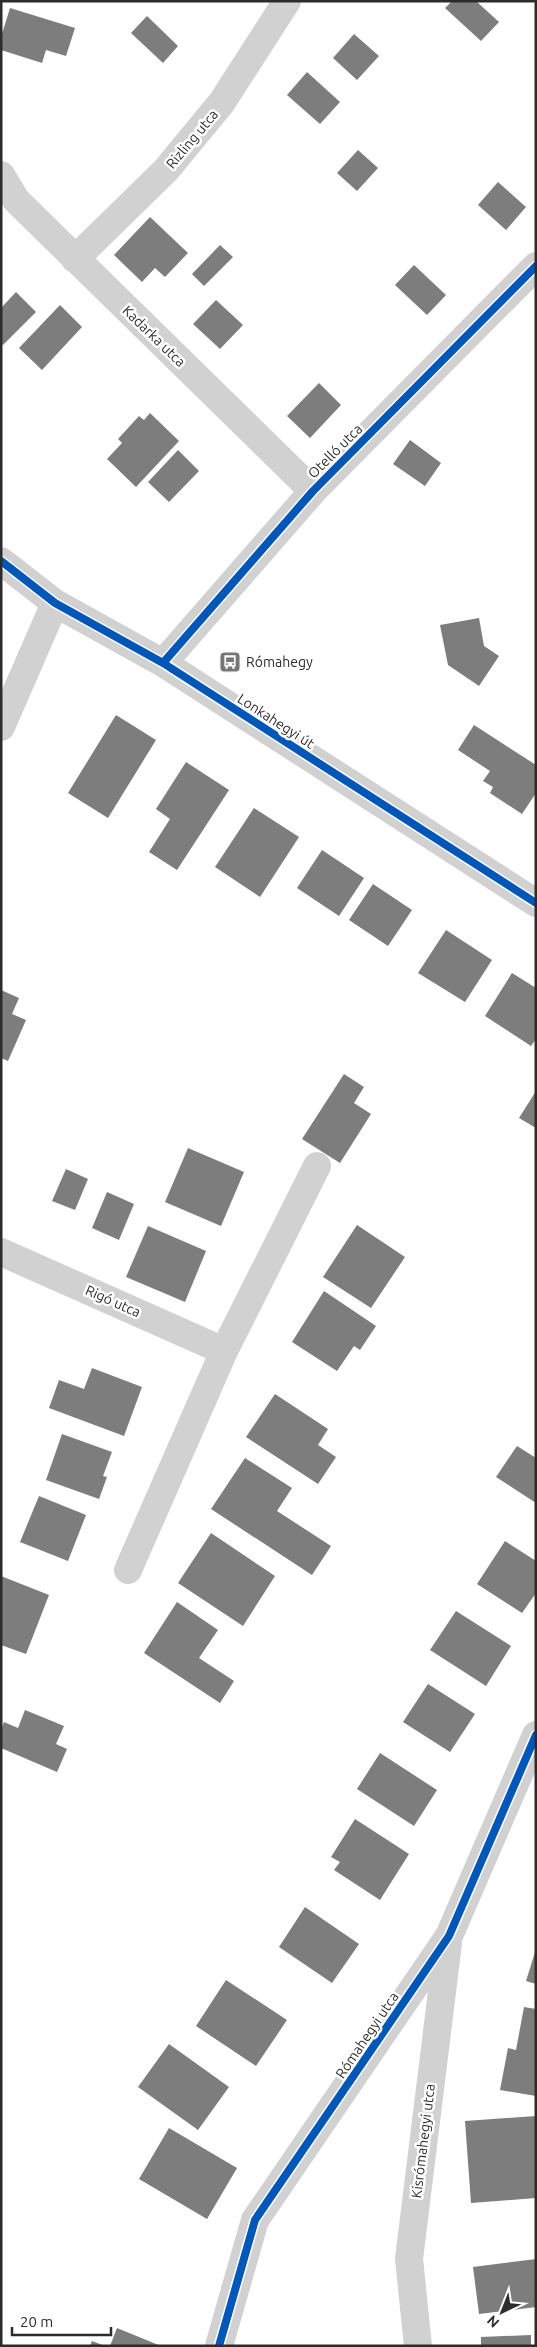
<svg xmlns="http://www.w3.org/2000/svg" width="537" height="2347" font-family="Ubuntu,sans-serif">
<rect width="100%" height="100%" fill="#fff"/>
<path fill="#7d7d7d" d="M452,1H476L499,22L481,41L445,8Z
M10,8L75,28L66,56L46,50L42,63L1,50V37Z
M147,16L178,46L163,63L131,33Z
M354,34L379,56L357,80L333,58Z
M307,72L340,102L320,124L287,95Z
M358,150L378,168L357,191L337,173Z
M498,182L526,207L506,230L478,205Z
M150,217L188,253L165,277L155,268L142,282L114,255Z
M220,245L233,257L204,286L192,274Z
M414,265L446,295L427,315L395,285Z
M16,292L36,312L3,345L1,343V308Z
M216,300L243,325L220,349L193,324Z
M60,305L82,327L42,370L19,348Z
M319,383L341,405L310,438L287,416Z
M150,413L179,441L136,487L107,459L122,443L118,439L139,416L144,420Z
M410,440L441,463L425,486L393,464Z
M178,450L199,471L169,502L148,482Z
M479,618L484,646L499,656L479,686L448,665L440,625Z
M116,715L156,740L108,818L68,793Z
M474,725L536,765V793L522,814L490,793L493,787L483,781L490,771L458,750Z
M186,762L229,790L177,870L149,852L170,819L156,809Z
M254,808L299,837L260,897L215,867Z
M322,850L364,878L339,916L297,888Z
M373,884L412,910L388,946L349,920Z
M446,930L492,960L465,1002L418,973Z
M512,973L536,988V1039L531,1046L485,1016Z
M1,990L19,998L12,1014L26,1020L8,1061L1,1058Z
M344,1074L364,1087L354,1103L371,1114L340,1163L302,1139Z
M536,1091V1128L519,1118Z
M188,1148L244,1172L221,1226L165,1202Z
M66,1169L88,1179L75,1210L52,1201Z
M107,1192L134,1204L119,1240L92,1228Z
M357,1225L405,1257L371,1308L323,1277Z
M148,1226L206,1251L185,1302L126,1277Z
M324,1291L376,1326L360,1350L354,1346L337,1371L292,1342Z
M92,1368L142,1387L124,1436L49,1408L59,1380L84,1389Z
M275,1394L328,1429L318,1445L336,1457L318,1484L246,1437Z
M62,1434L112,1452L103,1476L107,1477L99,1499L46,1480Z
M517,1446L536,1458V1503L496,1477Z
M245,1458L292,1488L277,1511L331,1546L312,1575L211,1509Z
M39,1496L86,1515L68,1561L20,1542Z
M211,1533L275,1576L243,1626L178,1583Z
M505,1541L536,1561V1593L522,1613L477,1584Z
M1,1576L49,1595L26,1654L1,1645Z
M177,1602L218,1630L199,1658L234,1681L220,1703L144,1653Z
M456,1611L511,1646L486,1686L430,1650Z
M428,1684L475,1714L450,1752L403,1722Z
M25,1710L64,1726L56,1744L67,1749L57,1772L1,1748V1730L4,1722L18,1728Z
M380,1753L437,1790L414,1826L357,1789Z
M355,1819L409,1854L380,1900L334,1870L340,1862L331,1857Z
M305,1907L359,1944L332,1983L279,1947Z
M536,1949V1984L526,1981Z
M226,1980L287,2020L256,2066L196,2026Z
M524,2007L536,2009V2096L500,2090L508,2048L516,2050Z
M169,2044L229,2087L198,2130L138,2087Z
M536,2116V2198L471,2203L465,2121Z
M169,2128L237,2168L207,2219L139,2179Z
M536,2259V2307L479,2314L473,2267Z
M117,2328L161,2346H110Z
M531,2335V2346H481V2337Z
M92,2341L105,2346H90Z"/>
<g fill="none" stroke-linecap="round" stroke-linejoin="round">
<path stroke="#d1d1d1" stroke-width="28" d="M1,175L16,200L313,491
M75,259L166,170L222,102L287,1
M1,561L55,603L163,663L536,903
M163,663L313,491L536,266
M1,727L55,603
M1,1252L224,1351
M128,1570L224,1351L317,1166
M219,2346L255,2220L449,1936L536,1735
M418,2346L409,2259L448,1943"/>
<g stroke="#fff" stroke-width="11">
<path id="cycleway" d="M1,561L55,603L163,663L536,903
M163,663L313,491L536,266
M219,2346L255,2220L449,1936L536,1735"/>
</g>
<use href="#cycleway" stroke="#0057b8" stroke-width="8"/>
</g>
<defs>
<g id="bus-square" transform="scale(1.125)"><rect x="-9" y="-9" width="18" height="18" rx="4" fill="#767676" stroke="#fff"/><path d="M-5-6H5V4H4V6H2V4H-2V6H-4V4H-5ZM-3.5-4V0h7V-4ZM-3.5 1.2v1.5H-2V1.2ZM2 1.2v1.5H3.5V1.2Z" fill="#fff"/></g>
</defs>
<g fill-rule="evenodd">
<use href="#bus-square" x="230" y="662"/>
</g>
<g text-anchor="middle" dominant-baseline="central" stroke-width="5" stroke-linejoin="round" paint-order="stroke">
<g font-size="14" fill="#2c2c2c" stroke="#fff">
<text transform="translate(192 139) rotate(-50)">Rizling utca</text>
<text transform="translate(154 336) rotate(44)">Kadarka utca</text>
<text transform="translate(335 451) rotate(-45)">Otelló utca</text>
<text transform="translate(276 721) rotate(33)">Lonkahegyi út</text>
<text transform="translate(113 1301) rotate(24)">Rigó utca</text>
<text transform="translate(367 2035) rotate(-56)">Rómahegyi utca</text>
<text transform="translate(423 2141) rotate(-83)">Kisrómahegyi utca</text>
</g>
<g font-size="14" fill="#2c2c2c" stroke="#fff" text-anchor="start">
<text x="246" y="662">Rómahegy</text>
</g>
</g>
<rect width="537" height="2347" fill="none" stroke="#2c2c2c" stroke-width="5"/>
<g transform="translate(502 2312) rotate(223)" stroke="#ffffff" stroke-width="4" paint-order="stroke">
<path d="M0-4L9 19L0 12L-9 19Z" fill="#2c2c2c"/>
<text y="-8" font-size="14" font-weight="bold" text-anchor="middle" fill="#2c2c2c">N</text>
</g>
<path d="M12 2327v8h99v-8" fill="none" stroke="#2c2c2c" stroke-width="2.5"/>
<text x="20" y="2327" font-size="15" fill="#2c2c2c" stroke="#ffffff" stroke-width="4" paint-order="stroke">20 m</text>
</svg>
